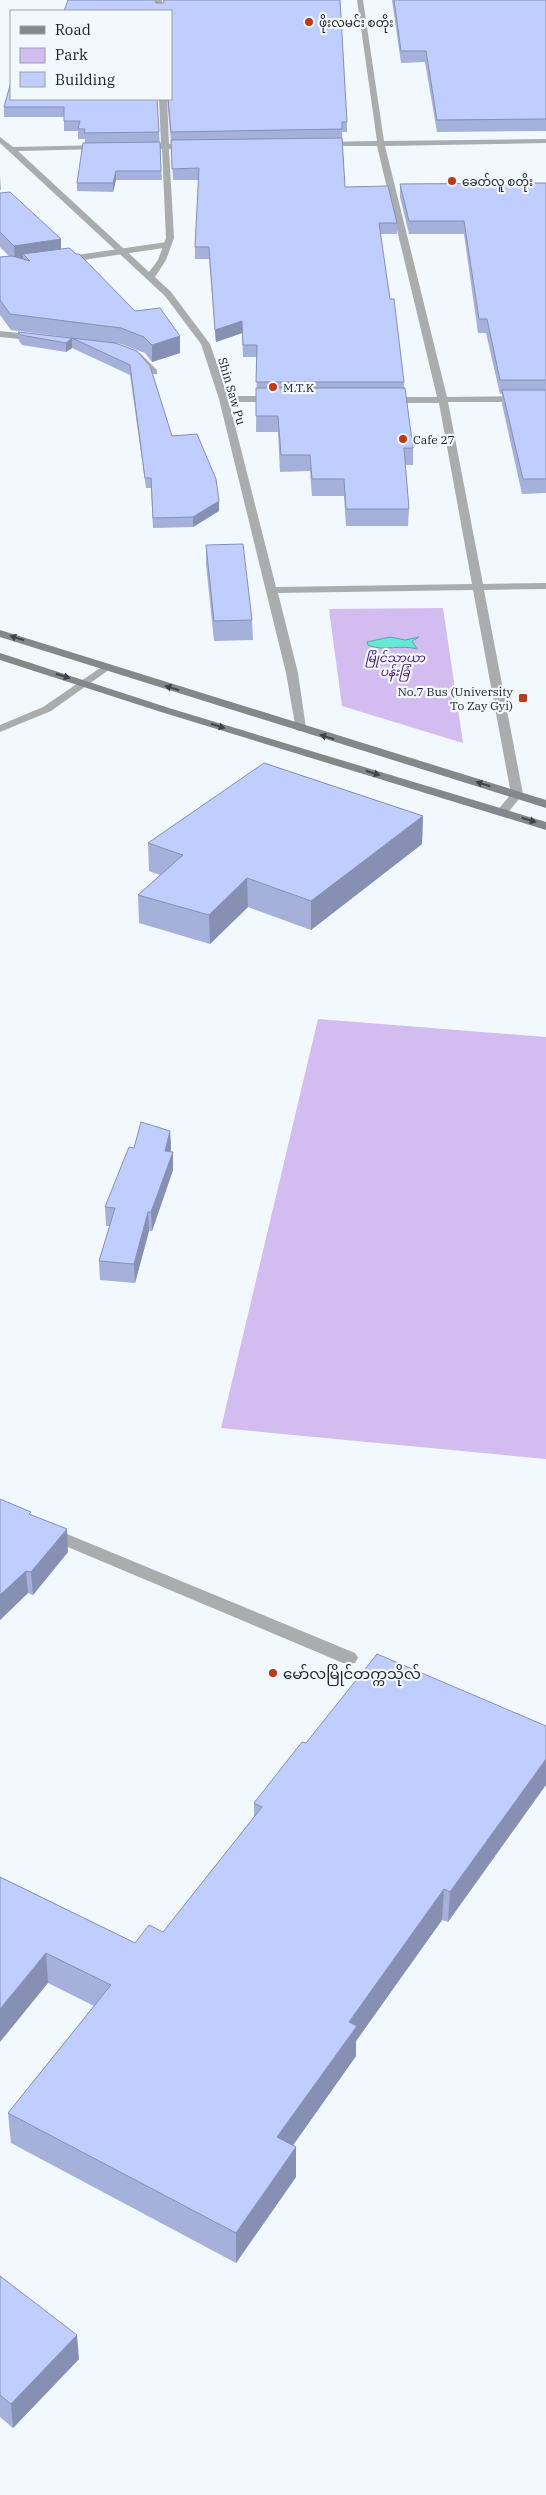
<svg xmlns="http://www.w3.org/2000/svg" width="546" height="2495" font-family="'IBM Plex Serif','Noto Sans Myanmar',serif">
<rect width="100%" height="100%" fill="#f1f8fe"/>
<path fill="#d2bcf0" d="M443,608L463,743L342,706L329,609Z
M318,1019L546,1037V1459L221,1428Z"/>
<path fill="#65e9d6" stroke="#4faca0" d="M390,637L405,640L419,637L412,641L417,649C400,644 384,652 368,645L367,642Z"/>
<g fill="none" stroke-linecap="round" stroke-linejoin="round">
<path fill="#a9adae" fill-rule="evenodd" d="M167,242L170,243V247L63,263L59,260L63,257Z
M0,331L38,335L43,338L38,341L0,337Z
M134,353H140L157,370V374H151L134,357Z
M50,1527L355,1653L358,1658L355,1663L349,1664L343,1663L44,1537L42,1533L44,1529Z"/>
<path fill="#a9adae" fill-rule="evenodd" d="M156,0H162L163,11H157Z
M357,0H363L384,141L546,139V143L385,146L447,397L546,396V402H448L483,584L546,583V589L484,590L523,794L506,815L502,816L496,812L511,794L473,590L278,593L298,673L306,728L300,731L296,730L286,673L219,399L201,344L165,296L0,143V137L13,147L105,145V149H102L18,151L149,272L158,260L166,238L162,149H140L136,147L140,145L161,144L159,99H167L169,144H190L194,146L190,148L169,149L174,238L166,260L155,277L171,292L210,344L228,396H275L280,399L275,402H229L276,587L472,584L439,403H388L383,400L388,397H437L377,146H323L319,144L323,142L377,141Z
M106,664L112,667L110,669L51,711L0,732V725L43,707Z"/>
<path fill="#83898a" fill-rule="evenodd" d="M0,630L546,800V808L0,637Z
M0,653L169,708L546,822V830L161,712L0,660Z"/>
</g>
<path fill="#a5b0db" d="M163,0H340L347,122V132H342L345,187L397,223V234H380L390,299L404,382V388L413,448V465H405L409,509L408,526H346L344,496H312L310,471L280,472L278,432H256L257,357H243L242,333L216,342L209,259H195V247L199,180H173L171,142L167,99H171L156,3H164Z
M392,0H546V131L437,132L425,62L401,63Z
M11,99H159H157L162,180H116L113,192L77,191V183L85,143V139H78V131H64V117H4V107Z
M0,174V175L1,190H0Z
M546,183V493L522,494L502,404V394H500L486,333H478L464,234H409L400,197V184Z
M0,193L61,239V249L135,311L180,336V353L152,362L145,353L121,344L116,343L137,351L172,436L219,511L193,527L153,528L151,488H146L130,375L72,348L66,352L22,345L19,341L18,332L74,338L11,330L0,315V257L9,256L0,247Z
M206,545L252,620L253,640L214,641L206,564Z
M423,816L422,844L311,930L248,907L210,944L139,923L138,895L160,875L149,871L148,843Z
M170,1131L171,1149L170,1152H173V1170L152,1231H149L135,1283L100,1280L99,1261L110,1226H106L105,1207L134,1148Z
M0,1499L31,1515L68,1552L33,1595L28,1593L0,1620Z
M546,1726L448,1922L442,1920L356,2041V2056L293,2145L296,2147V2177L236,2263L11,2143L8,2113L94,2006L48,1983L0,1877L135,1943L163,1932L254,1817V1803L306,1743Z
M0,2276L79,2359L13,2428L0,2417Z"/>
<path fill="#8690b2" d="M116,171V180L113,192V183Z
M61,239V255L23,254V261L15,262L14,246Z
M242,321V333L216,342L215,330Z
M180,336V353L152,362V345Z
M72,338V348L66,352V343Z
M219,501V511L193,527V517Z
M423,816L422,844L311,930V901Z
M247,878L248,907L210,944L209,915Z
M170,1131L171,1149L165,1169V1151Z
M173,1152V1170L152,1231L151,1212Z
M148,1212L149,1231L135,1283L134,1264Z
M67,1529L68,1552L33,1595L31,1572Z
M26,1571L28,1593L0,1620V1595Z
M546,1759V1785L448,1922L450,1892Z
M444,1889L442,1920L356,2041V2056L277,2168V2137L349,2022Z
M46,1953L48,1983L0,2042V2009Z
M296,2147V2177L236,2263V2233Z
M77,2335L79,2359L13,2428L11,2404Z"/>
<path fill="#c0cdff" stroke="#8690b2" d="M68,0H155L156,3H164V0H340L347,122H342V129L171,132L168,99H171V11H64Z
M394,0H546V119L437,120L426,51H401Z
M11,82V99H157L159,132L84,133L85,129H78L80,121H64V107H4Z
M342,138L345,187L388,186L397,223H379L390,299H394L404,382H256L257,345H243L242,321L215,330L209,247H195L199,168L172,169L171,140Z
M160,142L161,171H116L113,183H77L83,143Z
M546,183V380H500L487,319H479L464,221H409L400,184Z
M10,192L61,239L14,246L0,232V193Z
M69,248L76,254H79L135,311L160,308L180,336L152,345L144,337L121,328L10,314L0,300V257L12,256L30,261L23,254Z
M18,332L115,343L137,351L150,366L172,436L197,434L216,479L219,501L193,517L153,518L151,478H145L130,365L72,338L66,343L21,335Z
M256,388H405L413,448H404L409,509H346L344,479H312L310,455H281L278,416H256Z
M502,390H546V479H523Z
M243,544L252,620L214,621L206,545Z
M264,763L423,816L311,901L247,878L209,915L138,895L183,855L148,843Z
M141,1122L170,1131L165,1151L173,1152L151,1212H148L134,1264L99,1261L115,1208L105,1207L129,1147L134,1148Z
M0,1499L31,1512L29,1514L67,1529L31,1572L26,1571L0,1595Z
M377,1654L546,1726V1759L450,1892L444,1889L349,2022L357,2026L277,2137L296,2147L236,2233L8,2113L111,1985L46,1953L0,2009V1877L135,1943L149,1925L163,1932L262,1807L254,1803L302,1742L306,1743Z
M0,2276L77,2335L11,2404L0,2395Z"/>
<defs><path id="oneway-solid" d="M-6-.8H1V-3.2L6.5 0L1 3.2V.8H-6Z" transform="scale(1.25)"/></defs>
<g fill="#414446">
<use href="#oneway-solid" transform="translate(17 638) rotate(-162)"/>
<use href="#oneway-solid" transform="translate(63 676) rotate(17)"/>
<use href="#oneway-solid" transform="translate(172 688) rotate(-162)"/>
<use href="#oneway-solid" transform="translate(218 726) rotate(17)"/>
<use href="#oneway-solid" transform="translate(327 737) rotate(-163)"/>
<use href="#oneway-solid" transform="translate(373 773) rotate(17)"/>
<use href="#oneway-solid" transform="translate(483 784) rotate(-163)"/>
<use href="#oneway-solid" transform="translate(529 820) rotate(17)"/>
</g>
<g fill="#c13811" stroke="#f1f8fe" stroke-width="2">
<circle cx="309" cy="22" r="5"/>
<circle cx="452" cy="181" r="5"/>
<circle cx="273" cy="387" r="5"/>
<circle cx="403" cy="439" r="5"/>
<rect x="518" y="693" width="10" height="10" rx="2.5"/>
<circle cx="273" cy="1673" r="5"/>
</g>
<g text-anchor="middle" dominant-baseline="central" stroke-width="4.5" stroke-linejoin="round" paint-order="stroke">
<g font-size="12" fill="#1d1f21" stroke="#f1f8fe" text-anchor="start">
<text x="319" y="22">ဖိုးလမင်း စတိုး</text>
<text x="462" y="181">ခေတ်လူ စတိုး</text>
<text x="283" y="387">M.T.K</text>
<text x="413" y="439">Cafe 27</text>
<text x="513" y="691" text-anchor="end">No.7 Bus (University<tspan x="513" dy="14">To Zay Gyi)</tspan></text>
</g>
<g font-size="12" fill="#1d1f21" stroke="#f1f8fe">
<text transform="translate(232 391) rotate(74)">Shin Saw Pu</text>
</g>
<g font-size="12" font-style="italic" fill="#481472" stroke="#f1f8fe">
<text x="395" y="657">မြိုင်သာယာ<tspan x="395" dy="14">ပန်းခြံ</tspan></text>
</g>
<g font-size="15" fill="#1d1f21" stroke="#f1f8fe" text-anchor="start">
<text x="283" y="1673">မော်လမြိုင်တက္ကသိုလ်</text>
</g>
</g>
<rect x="10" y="10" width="162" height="90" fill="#f1f8fe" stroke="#9ca1a6"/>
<rect x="20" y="26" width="25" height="8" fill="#83898a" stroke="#9ca1a6"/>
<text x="55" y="35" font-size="15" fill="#1d1f21">Road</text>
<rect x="20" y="48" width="25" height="15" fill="#d2bcf0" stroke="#9ca1a6"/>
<text x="55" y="60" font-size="15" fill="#1d1f21">Park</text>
<rect x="20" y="72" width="25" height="15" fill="#c0cdff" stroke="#9ca1a6"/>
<text x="55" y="85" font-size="15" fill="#1d1f21">Building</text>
</svg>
